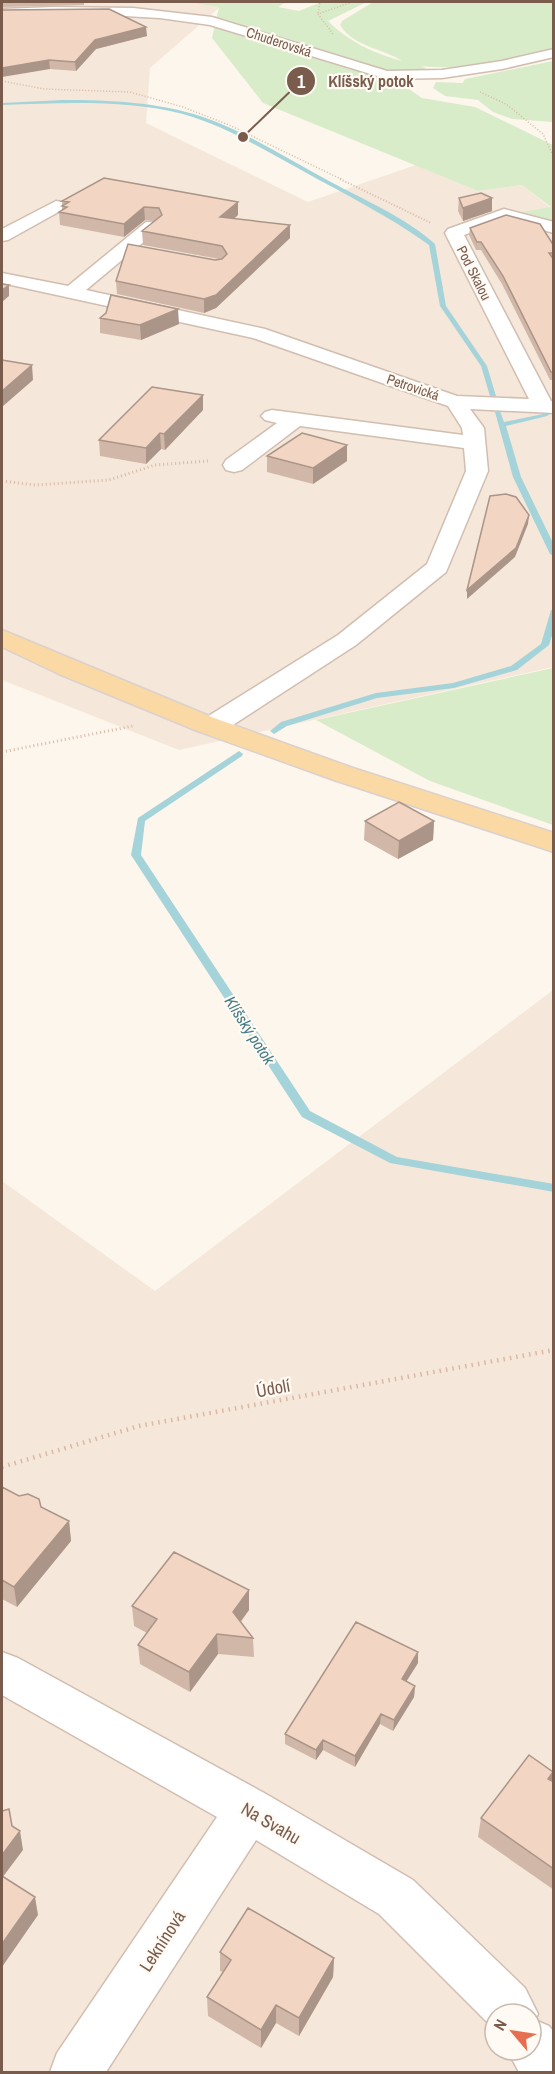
<svg xmlns="http://www.w3.org/2000/svg" width="555" height="2074" font-family="'Archivo Narrow',sans-serif">
<rect width="100%" height="100%" fill="#fdf6ec"/>
<path fill="#f5e8da" fill-rule="evenodd" d="M2,2H186L220,7L150,68L146,123L308,202L416,165L478,191L522,185L551,208L518,213L553,224V667L179,750L2,680Z
M553,990V2072H2V1181L155,1291ZM495,2014H531V2050H495Z"/>
<path fill="#d8ecc9" d="M186,2H286L278,7L299,11L321,2H367L328,21C348,41 374,54 402,61C384,49 352,46 340,25L342,21L373,2H553V48C511,59 465,71 421,66L426,68L396,80L422,98L475,107L553,145V228L516,213L551,207L522,185L478,191L263,103L212,38L219,7Z
M553,61V122L512,119L493,112L478,100L445,96L433,88L436,82L463,83L465,79Z
M553,668V825L430,781L316,720Z"/>
<g fill="none" stroke-linecap="round" stroke-linejoin="round">
<path fill="#a5d3da" fill-rule="evenodd" d="M63,100C110,100 158,102 203,117C247,132 288,159 329,181C364,200 405,217 435,244L446,306L487,366L496,396L493,398L490,396L481,366L440,306L429,245C389,216 346,195 303,171C264,150 226,126 183,114C124,99 62,103 2,105V103Z
M554,405V411L547,416L506,426L521,477L554,545V556L550,554L513,477L495,412L500,411L504,422L543,414Z
M551,610H554V629L549,645L517,670L454,688L377,698L287,726L274,734L270,731L281,722L376,693L453,683L511,666L541,644Z
M239,751L243,754L242,756L145,821L141,855L310,1111L397,1157L554,1184V1192L390,1163L302,1117L131,855L138,818Z"/>
<g stroke="#d1beb0" stroke-width="3">
<path id="minor" d="M54,7L133,8L212,17L387,71L442,70L502,61L554,49V57L502,69L442,78L387,79L210,25L160,18L107,15L2,17V9Z
M56,201L62,202L65,206L62,210L8,240L2,241V229Z
M504,209L554,222V233L505,220L464,235L551,401H554V413L470,409L484,428L488,471L446,572L356,645L222,732L212,734L202,732L198,726L202,720L338,635L427,564L466,471L464,448L300,426L242,470L234,472L226,470L223,465L226,460L277,423L265,420L261,416L265,412L272,410L463,435L462,428L448,406L253,338L2,283V273L68,286L146,222H158L161,226L158,230L86,290L265,329L457,396L529,399L445,233L448,229Z
M2,1652L18,1658L266,1794L413,1880L525,1988L538,2014L535,2020L549,2026L554,2032V2072H519L507,2050H531V2014H495L494,2032L489,2024L379,1914L256,1840L106,2072H50L57,2053L217,1817L2,1695Z"/>
</g>
<g stroke="#dad1cd" stroke-width="3">
<path id="major" d="M2,630L214,718L353,768L554,833V852L334,780L195,730L59,674L2,647Z"/>
</g>
<path stroke="#d9b8a5" stroke-width="1.5" stroke-dasharray="1 2" stroke-linecap="butt" d="M318,13L320,2
M333,34L318,14L352,2
M2,81L44,89L130,92L183,107L229,125L343,180
M480,92L506,104L543,134L554,158"/>
<path stroke="#d9b8a5" stroke-width="2" stroke-dasharray="1 2" stroke-linecap="butt" d="M340,179L431,223"/>
<path stroke="#d9b8a5" stroke-width="3" stroke-dasharray="1 3" stroke-linecap="butt" d="M2,481L35,485L109,480L155,465L208,461
M2,752L133,726"/>
<path stroke="#d9b8a5" stroke-width="4.5" stroke-dasharray="1.5 5" stroke-linecap="butt" d="M2,1467L139,1426L554,1350"/>
<use href="#minor" fill="#fff" fill-rule="evenodd"/>
<use href="#major" fill="#fbd9a5" fill-rule="evenodd"/>
</g>
<path fill="#d1b7a8" d="M2,2H84V5L2,7Z
M2,10L147,36L96,49L76,71L50,69Z
M104,178L238,215L234,219L290,238L216,308L204,313L117,294L116,281L219,259L143,245L142,231L155,221L145,220L124,237L60,225L59,212L62,210V201Z
M459,198H492V211L463,221L458,211Z
M470,228L554,246V380H550L502,284L481,250H476L469,235Z
M100,318L179,324L141,340L100,333Z
M203,395V410L165,450L161,449L146,464L100,456L99,440Z
M347,445V461L313,484L267,472V456Z
M365,821H434L433,840L398,859L364,840Z
M2,1487L69,1521L71,1541L17,1607L2,1599Z
M132,1606L249,1610L241,1622L253,1638L254,1657L218,1654L190,1692L140,1664L138,1645L147,1633L134,1626Z
M418,1663L406,1681L415,1686L414,1697L393,1731L380,1724L355,1767L323,1750L316,1760L285,1744V1734Z
M553,1772L552,1781L554,1782V1890L478,1837L481,1818Z
M220,1952L334,1958L333,1977L299,2036L276,2023L261,2048L208,2016L207,1997L223,1972L220,1971Z"/>
<path fill="#aa9588" d="M146,27L147,36L96,49L76,71L75,62L95,40Z
M49,60L50,69L2,77V68Z
M492,198V211L463,221V208Z
M238,202V215L220,230V217Z
M144,207L145,220L124,237V224Z
M290,225V238L216,308L204,313V299Z
M9,285V296L2,302V290Z
M178,309L179,324L141,340L140,325Z
M32,365L33,380L2,407V391Z
M203,395V410L165,450L164,434Z
M160,433L161,449L146,464V448Z
M347,445V461L313,484V468Z
M529,515L528,524L515,557L467,599V590Z
M434,821L433,840L398,859L399,841Z
M69,1521L71,1541L17,1607L14,1587Z
M249,1590V1610L233,1631V1612Z
M217,1634L218,1654L190,1692L189,1672Z
M418,1652V1663L401,1690L402,1679Z
M415,1686L414,1697L393,1731L394,1720Z
M381,1714L380,1724L355,1767V1756Z
M323,1740V1750L316,1760V1750Z
M553,1772L550,1791L548,1779Z
M20,1831L23,1850L2,1878V1855Z
M35,1897L38,1915L2,1967V1944Z
M334,1958L333,1977L299,2036V2018Z
M276,2005V2023L261,2048V2030Z"/>
<path fill="#f3d5c3" stroke="#aa9588" stroke-width="1.5" d="M109,9L146,27L95,40L75,62L49,60L2,68V10Z
M104,178L238,202L220,217L290,225L216,295L204,299L116,281L128,244L215,260L222,259L227,254L222,246L142,231L162,215L159,208L144,207L124,224L59,212L67,207L62,206L69,202L62,201Z
M481,193L492,198L463,208L459,198Z
M506,215L540,224L554,246V253H549L554,260V372H551L503,276L481,242H477L470,228Z
M2,284L9,285L2,290Z
M111,295L178,309L140,325L100,318L106,313Z
M2,360L32,365L2,391Z
M152,387L203,395L164,434L160,433L146,448L99,440Z
M302,433L347,445L313,468L267,456Z
M506,494L516,497L529,515L516,548L467,590L490,496Z
M399,802L434,821L399,841L365,821Z
M2,1487L19,1496L28,1494L39,1499L41,1507L69,1521L14,1587L2,1580Z
M174,1552L249,1590L233,1612L253,1638L217,1634L189,1672L138,1645L157,1619L132,1606Z
M356,1622L418,1652L402,1679L415,1686L394,1720L381,1714L355,1756L323,1740L316,1750L285,1734Z
M529,1755L553,1772L548,1779L554,1782V1869L481,1818Z
M9,1809L12,1826L20,1831L2,1855V1811Z
M2,1876L35,1897L2,1944Z
M248,1908L334,1958L299,2018L276,2005L261,2030L207,1997L231,1960L220,1952Z"/>
<g text-anchor="middle" dominant-baseline="central" stroke-width="4.5" stroke-linejoin="round" paint-order="stroke">
<g font-size="14" fill="#7a5c4d" stroke="#fffaf3">
<text transform="translate(279 42) rotate(18)">Chuderovská</text>
<text transform="translate(474 273) rotate(63)">Pod Skalou</text>
<text transform="translate(413 387) rotate(19)">Petrovická</text>
</g>
<g font-size="16" font-style="italic" fill="#437c86" stroke="#fffaf3">
<text transform="translate(250 1030) rotate(57)">Klíšský potok</text>
</g>
<g font-size="18" fill="#7a5c4d" stroke="#fffaf3">
<text transform="translate(273 1388) rotate(-10)">Údolí</text>
<text transform="translate(271 1823) rotate(30)">Na Svahu</text>
<text transform="translate(162 1941) rotate(-57)">Leknínová</text>
</g>
</g>
<path fill="none" stroke="#7a5c4d" stroke-width="2" d="M243 137L301 81"/>
<g fill="#7a5c4d" stroke="#fffaf3" stroke-width="2">
<circle cx="243" cy="137" r="6"/>
<circle cx="301" cy="81" r="15"/>
</g>
<g font-size="18" text-anchor="middle" font-weight="bold" fill="#fff">
<text x="301" y="88">1</text>
</g>
<g font-size="16" text-anchor="middle" font-weight="bold" fill="#7a5c4d" stroke="#fffaf3" stroke-width="4.5" stroke-linejoin="round" paint-order="stroke">
<text x="371" y="87">Klíšský potok</text>
</g>
<rect width="555" height="2074" fill="none" stroke="#7a5c4d" stroke-width="6"/>
<g transform="translate(513 2032) rotate(299)"><circle r="28" fill="#fffaf3" stroke="#cabbb1" stroke-width="1.5"/>
<path d="M0-4.5L10 22L0 15L-10 22Z" fill="#e76f51"/>
<text y="-9" font-size="16" font-weight="bold" text-anchor="middle" fill="#7a5c4d">N</text>
</g>
</svg>
